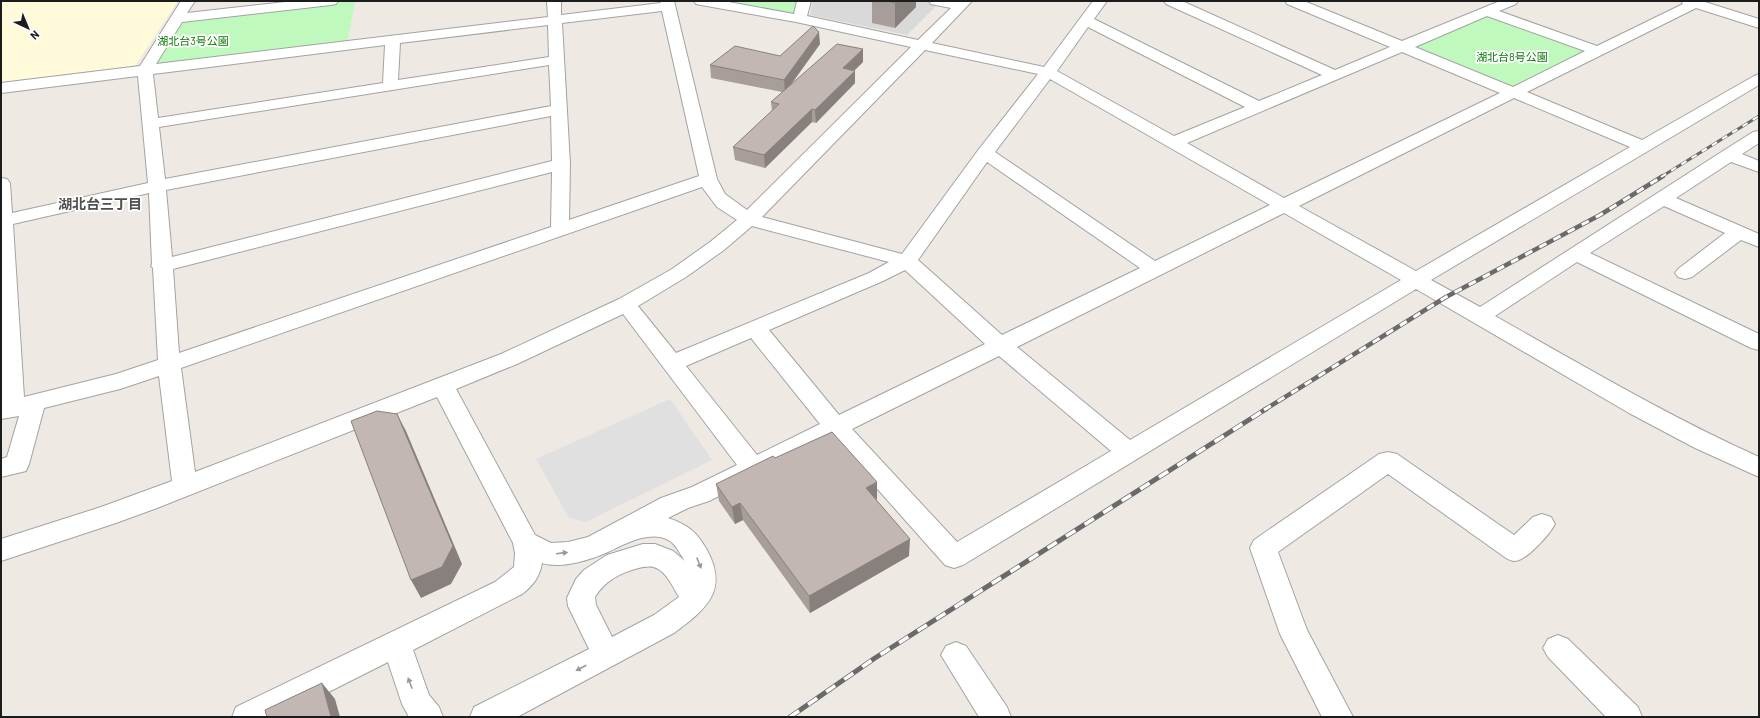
<svg xmlns="http://www.w3.org/2000/svg" width="1760" height="718" font-family="Barlow,'Noto Sans JP',sans-serif">
<rect width="100%" height="100%" fill="#eee9e2"/>
<path fill="#dad9d9" d="M813,1H941L907,35L810,15Z"/>
<path fill="#fffbda" d="M1,1H178L135,66L1,82Z"/>
<path fill="#c0f9be" d="M331,1H355L347,45L145,70L177,18Z
M701,1H804L800,19Z
M1487,11L1598,51L1514,93L1403,46Z"/>
<path fill="#e0e0e0" d="M670,399L712,460L586,522L569,518L536,459Z"/>
<g fill="none" stroke-linecap="round" stroke-linejoin="round">
<g stroke="#a3a3a3" stroke-width="2">
<path id="minor" d="M181,1H195L187,13L295,1H338L336,4L331,5L182,22L156,64L548,17L547,1H561V15L661,3L660,1H674L717,179L725,194L747,210L911,47L796,22L701,5L696,4L694,1H723L794,14L797,1H811L807,16L918,40L951,8L931,4L929,1H972L932,43L1044,67L1093,1H1107L1094,19L1259,101L1322,75L1166,4L1164,1H1182L1335,70L1390,47L1287,4L1285,1H1304L1402,41L1500,1H1518L1516,4L1499,11L1597,46L1683,4L1681,1H1706L1705,2L1759,19V28L1696,8L1527,92L1642,140L1754,76L1759,74V85L1431,280L1480,307L1723,151L1753,132L1759,131V143L1742,154L1759,161V172L1731,162L1676,198L1759,234V247L1741,240L1692,277L1685,279L1678,277L1675,273L1678,269L1725,233L1664,206L1590,253L1759,334V350L1751,348L1577,262L1495,316C1582,365 1668,416 1759,457V477L1695,448L1629,413L1416,289L963,565L954,568L945,565L833,439L709,501L688,508L668,518C688,525 696,531 707,550C729,591 706,609 674,633L517,717H470L474,707L589,649L568,606L567,598L576,579L584,570L607,555L643,544H655L673,551L685,561C680,554 676,545 670,541C651,529 625,544 608,552C590,560 562,569 542,563C540,576 533,586 522,594L413,650L429,695L439,707L443,717H409L402,704L388,662L279,717H232L236,707L495,582L514,567L515,553L513,543L437,397L157,508L116,523L1,561V539L101,507L172,481L159,376L120,389L44,408L29,464L26,471L1,477V459L7,457L19,416L1,419V178L7,179L10,183L12,213L148,183L138,76L1,93V83L140,66ZM662,11L699,176L569,220L570,164L562,23ZM1487,16L1585,51L1513,87L1415,47ZM548,25L549,57L398,80L400,43ZM1088,27L1245,107L1174,136L1057,71ZM385,45L383,83L158,118L153,74ZM925,50L1038,74L979,149L902,254L762,217ZM1402,52L1500,93L1284,198L1187,143ZM549,65L551,106L165,179L159,127ZM1050,79L1270,205L1155,261L995,152ZM1514,98L1630,147L1416,271L1299,206ZM551,116L552,161L172,257L166,190ZM987,162L1140,268L1002,335L918,260ZM552,172L551,227L179,353L173,269ZM702,187L717,207L737,220L710,242L672,269L619,299L501,354L195,472L181,368ZM149,193L152,264L151,266L153,268L158,360L116,374L24,397L13,224ZM1284,213L1401,280L1130,440L1017,347ZM752,226L889,262L869,273L676,353L638,306L686,277L724,250ZM905,270L985,344L839,415L769,330L883,281ZM623,314L737,465L692,487L661,498L588,537L568,542L551,543L535,535L456,389L517,364ZM751,338L820,424L757,455L686,366ZM999,356L1111,451L957,542L852,429ZM643,567C646,567 650,566 653,567C665,569 673,587 679,597L654,615L612,637L596,605L595,597C605,580 624,571 643,567Z
M1388,452L1397,454L1514,535L1533,517L1542,514L1551,517L1555,524C1550,534 1526,561 1515,561C1512,561 1508,559 1506,558L1388,474L1278,552L1307,630L1353,717H1322L1280,634L1250,548L1254,540L1379,454Z
M1558,635L1568,639L1638,707L1642,717H1606L1548,657L1543,648L1548,639Z
M956,642L966,646L1007,707L1011,717H979L941,655L946,646Z"/>
</g>
<use href="#minor" fill="#fff" fill-rule="evenodd"/>
<g stroke="#6a6a6a" stroke-width="3">
<path id="rail-far2" d="M1661,177L1759,116"/>
</g>
<g stroke="#6a6a6a" stroke-width="4.5">
<path id="rail-far1" d="M1264,410L1446,297L1600,215L1663,176"/>
</g>
<g stroke="#6a6a6a" stroke-width="5">
<path id="rail" d="M790,717L875,658L1266,409"/>
</g>
<use href="#rail-far2" stroke="#fff" stroke-width="2" stroke-dasharray="6" stroke-linecap="butt"/>
<use href="#rail-far1" stroke="#fff" stroke-width="3" stroke-dasharray="8" stroke-linecap="butt"/>
<use href="#rail" stroke="#fff" stroke-width="3.5" stroke-dasharray="11" stroke-linecap="butt"/>
</g>
<path fill="#a79d99" d="M872,1H916V7L895,28L872,23Z
M820,44L791,84L863,62L854,71H855V83L816,123L812,122L765,168L735,160L733,147L772,111L771,102L782,92L711,78L710,65L780,56Z
M775,458L877,482V499H876L909,556L810,613L743,520L735,524L719,501L716,484Z"/>
<path fill="#88807d" d="M897,1H916V7L895,28V3Z
M819,32L820,44L785,93L784,80Z
M863,49V62L843,81V68Z
M855,71V83L816,123L815,110Z
M812,109V122L765,168L764,155Z
M397,414L406,431L462,564L451,584L421,598L411,580Z
M877,482V499L866,505V488Z
M740,503L743,520L735,524L732,507Z
M910,539L909,556L810,613L809,596Z
M322,683L335,699L340,717H331Z"/>
<path fill="#c2b7b2" stroke="#88807d" d="M887,1H897L895,3Z
M813,26L819,32L784,80L710,65L735,46L780,56Z
M837,44L863,49L843,68L855,71L815,110L812,109L764,155L733,147L779,104L771,102Z
M377,411L397,414L453,546L442,567L411,580L351,421Z
M832,432L877,482L866,488L910,539L809,596L740,503L732,507L716,484L773,456L775,458Z
M322,683L331,717H267L265,710Z"/>
<defs><path id="oneway-solid" d="M-6-.8H1V-3.2L6.5 0L1 3.2V.8H-6Z"/></defs>
<g fill="#999">
<use href="#oneway-solid" transform="translate(562 553) rotate(-7)"/>
<use href="#oneway-solid" transform="translate(699 563) rotate(68)"/>
<use href="#oneway-solid" transform="translate(581 668) rotate(152)"/>
<use href="#oneway-solid" transform="translate(410 683) rotate(-110)"/>
</g>
<g text-anchor="middle" dominant-baseline="central" stroke-width="3.5" stroke-linejoin="round" paint-order="stroke">
<g font-size="11" fill="#0f790c" stroke="#fff">
<text x="193" y="40">湖北台3号公園</text>
<text x="1512" y="56">湖北台8号公園</text>
</g>
<g font-size="14" font-weight="bold" fill="#4f4f4f" stroke="#fff">
<text x="100" y="203">湖北台三丁目</text>
</g>
</g>
<rect width="1760" height="718" fill="none" stroke="#1c1c1c" stroke-width="4"/>
<g transform="translate(28 28) rotate(136)" stroke="#ffffff" stroke-width="3" paint-order="stroke">
<path d="M0-3L7 15L0 10L-7 15Z" fill="#1c1c1c"/>
<text y="-6" font-size="11" font-weight="bold" text-anchor="middle" fill="#1c1c1c">N</text>
</g>
</svg>
